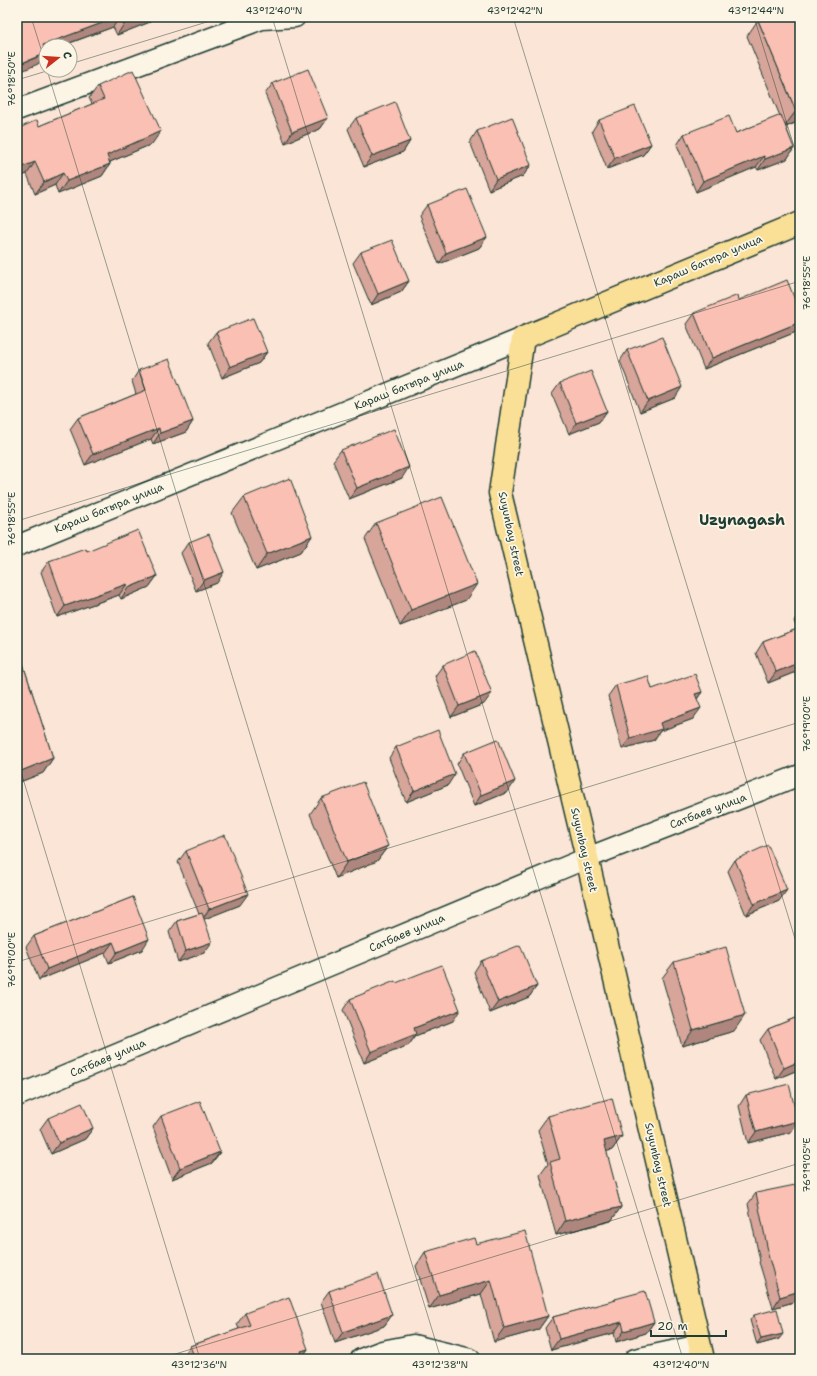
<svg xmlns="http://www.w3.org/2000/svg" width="817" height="1376" font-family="'Shantell Sans',sans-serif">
<rect width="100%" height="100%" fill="#fbe5d6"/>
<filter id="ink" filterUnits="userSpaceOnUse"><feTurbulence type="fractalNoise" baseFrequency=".025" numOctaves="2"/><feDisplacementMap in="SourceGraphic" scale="8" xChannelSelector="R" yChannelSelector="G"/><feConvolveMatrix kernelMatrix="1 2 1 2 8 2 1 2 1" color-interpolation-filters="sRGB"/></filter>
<g filter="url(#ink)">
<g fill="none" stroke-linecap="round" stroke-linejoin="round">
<g stroke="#1f3d34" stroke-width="23">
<path id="street" d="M17,110L262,19L295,17
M17,546L523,338
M17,1096L587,858L800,775
M361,1359L382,1351L413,1345L470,1359
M635,1359L700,1345"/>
</g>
<g stroke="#1f3d34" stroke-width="25">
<path id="primary" d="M703,1359L587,858L500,493L523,338L800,223"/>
</g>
<use href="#street" stroke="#fcf5e5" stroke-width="20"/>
<use href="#primary" stroke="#fadf96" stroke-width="22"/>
</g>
<path fill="#d7a59a" stroke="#1f3d34" d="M29,17H153L150,22L117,35L113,27L46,52L38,64Z
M758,20L800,121L786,127L794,148L787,159L758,170L756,167L696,192L677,145L684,134L736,133L780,116L747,36Z
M273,83L328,118L320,129L285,143L265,94Z
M98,86L152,144L110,162V164L102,176L58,194L55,185L35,194L27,174L17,178V129L39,126L92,104L89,98Z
M356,118L410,141L403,152L364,167L348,129Z
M599,120L651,144L643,155L607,169L592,131Z
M477,131L531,165L523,176L489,190L470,142Z
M427,205L487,237L479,248L439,264L419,216Z
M361,252L409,281L401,292L371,305L353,263Z
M800,312V326L796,332L704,369L686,324L694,313Z
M216,332L267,352L259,363L222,378L208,343Z
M627,350L675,398L640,412L620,361Z
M139,370L193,421L186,432L153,444L151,439L85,465L70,429L78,418L136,394L132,381Z
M560,383L607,411L599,422L569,434L552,394Z
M341,450L402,478L349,499L333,461Z
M244,497L312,536L301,552L256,570L232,513Z
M376,523L466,600L400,626L365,539Z
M189,542L217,583L196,591L181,553Z
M87,551L157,576L149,587L121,599L119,595L57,617L41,572L49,561Z
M800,613V671L793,673L768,683L756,653L763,642L797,629L794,621Z
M17,645L53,758L43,773L17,783Z
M443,665L484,704L451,717L435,676Z
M616,685L652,689L702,692L697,699L693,719L660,731L654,740L622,749L608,696Z
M396,747L448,785L406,802L389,758Z
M464,753L508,792L474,806L457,764Z
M321,798L388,846L377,861L336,878L310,814Z
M186,851L240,905L204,919V953L178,962L169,932L177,921L199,914L178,862Z
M735,860L779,901L746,915L728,871Z
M133,897L142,950L109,963L105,953L39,980L26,947L34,936Z
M481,961L537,986L529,997L490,1013L474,972Z
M674,962L734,1031L682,1046L662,978Z
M396,983L453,1021L415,1036L409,1045L364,1063L343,1010L350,999Z
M800,1016V1069L776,1079L760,1040L768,1029Z
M746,1095L798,1121L791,1132L748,1143L739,1106Z
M161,1116L220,1152L212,1163L172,1179L153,1127Z
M548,1116L622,1136L612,1150L606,1151L621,1207L611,1221L556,1235L540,1175L548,1164L538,1130Z
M48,1118L93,1128L85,1139L51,1154L40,1129Z
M756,1193L800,1300L773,1308L759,1262L760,1261L748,1204Z
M476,1244L548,1316L538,1330L494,1342L481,1294L429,1309L416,1266L425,1252Z
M329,1291L392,1315L384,1326L335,1343L321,1302Z
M615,1299L654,1322L646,1333L616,1342L614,1333L551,1350L545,1328L553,1317L614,1301Z
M245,1313L308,1349L302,1357L303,1359H183V1357L190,1346L239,1329L237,1324Z
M754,1315L779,1339L757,1345L750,1320Z"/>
<path fill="#af867d" stroke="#1f3d34" d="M118,17H120L113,27L61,46H46V52L35,56L43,45Z
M142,17H153L150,22L117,35L124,24Z
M46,54L38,64L17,73V65Z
M800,110V121L784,127L796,111Z
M328,118L320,129L285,143L292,132Z
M161,131L152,144L98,167L107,155Z
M410,141L403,152L364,167L372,156Z
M651,144L643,155L607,169L615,158Z
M794,148L787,159L758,170L765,159Z
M764,156L756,167L696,192L703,181Z
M35,162L27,174L17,178V169Z
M110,164L102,176L58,194L67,181Z
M531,165L523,176L489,190L496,179Z
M63,173L55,185L35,194L44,182Z
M487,237L479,248L439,264L446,253Z
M409,281L401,292L371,305L378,294Z
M800,322V326L796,332L704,369L712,358Z
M267,352L259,363L222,378L230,367Z
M682,387L675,398L640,412L648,401Z
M607,411L599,422L569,434L576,423Z
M193,421L186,432L153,444L160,433Z
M159,428L151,439L85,465L93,454Z
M409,467L402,478L349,499L357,488Z
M312,536L301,552L256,570L267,554Z
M224,572L217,583L196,591L204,580Z
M157,576L149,587L121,599L128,588Z
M127,584L119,595L57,617L65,606Z
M477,584L466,600L400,626L411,610Z
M800,662V671L793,673L768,683L776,672Z
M702,692L694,703L695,694Z
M492,693L484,704L451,717L459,706Z
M701,708L693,719L660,731L654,740L622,749L630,738L660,723Z
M53,758L43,773L17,783V776L21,771Z
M455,774L448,785L406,802L414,791Z
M515,781L508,792L474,806L481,795Z
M388,846L377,861L336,878L347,862Z
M787,890L779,901L746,915L754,904Z
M248,894L240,905L202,920L209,909Z
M149,939L142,950L109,963L117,952Z
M113,942L105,953L39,980L47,969Z
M212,942L204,953L178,962L186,951Z
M537,986L529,997L490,1013L498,1002Z
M460,1010L453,1021L415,1036L409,1045L364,1063L371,1052L414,1028Z
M745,1015L734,1031L682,1046L693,1030Z
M800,1061V1069L776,1079L784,1068Z
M798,1121L791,1132L748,1143L756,1132Z
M93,1128L85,1139L51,1154L59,1143Z
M622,1136L612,1150L594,1155L604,1141Z
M220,1152L212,1163L172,1179L180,1168Z
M621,1207L611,1221L556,1235L565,1221Z
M491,1280L481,1294L429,1309L439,1295Z
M800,1291V1300L773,1308L780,1297Z
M392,1315L384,1326L335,1343L343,1332Z
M548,1316L538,1330L494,1342L504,1328Z
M622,1322L614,1333L551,1350L559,1339Z
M654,1322L646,1333L616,1342L624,1331Z
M783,1334L779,1339L757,1345L761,1339Z
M308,1349L301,1359V1351Z"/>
<path fill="#fac0b3" stroke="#1f3d34" d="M29,17H118L43,45L46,53L17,65V22Z
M122,17H142L124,24Z
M765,17H800V110L796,111L758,20Z
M308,69L328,118L292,132L273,83Z
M133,70L161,131L107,155L110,164L67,181L63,173L44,182L35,162L17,169V129L37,120L39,126L104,99L98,86Z
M395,102L410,141L372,156L356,118Z
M635,106L651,144L615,158L599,120Z
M781,115L794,148L765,159L764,156L703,181L684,134L729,116L736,133Z
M512,117L531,165L496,179L477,131Z
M467,189L487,237L446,253L427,205Z
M392,240L409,281L378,294L361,252Z
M787,280L800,312V322L712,358L694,313L738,295L739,300Z
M253,318L267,352L230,367L216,332Z
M662,337L682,387L648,401L627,350Z
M169,359L193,421L160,433L159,428L93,454L78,418L146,390L139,370Z
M591,371L607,411L576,423L560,383Z
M394,429L409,467L357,488L341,450Z
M290,478L312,536L267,554L244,497Z
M442,497L477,584L411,610L376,523Z
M138,530L157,576L128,588L127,584L65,606L49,561L85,548L87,551Z
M209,534L224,572L204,580L189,542Z
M800,628V662L776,672L763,642Z
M17,645L53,758L21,771L17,758Z
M475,651L492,693L459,706L443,665Z
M695,674L702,692L695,694L701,708L660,723L662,729L630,738L616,685L648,676L652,689Z
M438,730L455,774L414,791L396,747Z
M498,739L515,781L481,795L464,753Z
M363,782L388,846L347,862L321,798Z
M225,835L248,894L209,909L186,851Z
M768,845L787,890L754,904L735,860Z
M133,897L149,939L117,952L113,942L47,969L34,936Z
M202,913L212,942L186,951L177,921Z
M520,945L537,986L498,1002L481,961Z
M726,947L745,1015L693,1030L674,962Z
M442,965L460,1010L414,1028L416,1034L371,1052L350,999L395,981L396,983Z
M800,1016V1061L784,1068L768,1029Z
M789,1084L798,1121L756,1132L746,1095Z
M612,1098L622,1136L604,1141L621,1207L565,1221L550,1162L560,1159L548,1116Z
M200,1101L220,1152L180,1168L161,1116Z
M82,1103L93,1128L59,1143L48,1118Z
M800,1184V1291L780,1297L767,1251H768L756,1193Z
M525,1231L548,1316L504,1328L491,1280L439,1295L425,1252L474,1238L476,1244Z
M378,1274L392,1315L343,1332L329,1291Z
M645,1291L654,1322L624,1331L622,1322L559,1339L553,1317L616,1300L615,1299Z
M289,1297L308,1349L301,1351L303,1359H195L190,1346L250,1325L245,1313Z
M777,1309L783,1334L761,1339L754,1315Z
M409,1354L410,1359H391Z"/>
</g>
<path fill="none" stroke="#1f3d34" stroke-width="1" stroke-opacity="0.45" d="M31,17L46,65M272,17L683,1359M513,17L800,955M754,17L800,166M70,64L223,17M47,70L441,1359M17,80L50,70M17,521L800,281M17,759L200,1359M17,962L800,722M159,1359L800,1163"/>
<g text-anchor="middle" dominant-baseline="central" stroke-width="3.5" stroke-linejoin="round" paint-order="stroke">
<g font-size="11" fill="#1f3d34" stroke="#fcf5e5">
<text transform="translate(708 261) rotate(-23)">Караш батыра улица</text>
<text transform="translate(409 385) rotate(-22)">Караш батыра улица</text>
<text transform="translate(109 508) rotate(-22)">Караш батыра улица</text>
<text transform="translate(511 534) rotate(78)">Suyunbay street</text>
<text transform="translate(708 811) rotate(-21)">Сатбаев улица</text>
<text transform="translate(584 850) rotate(77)">Suyunbay street</text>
<text transform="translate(407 933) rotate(-23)">Сатбаев улица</text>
<text transform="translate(108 1058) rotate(-23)">Сатбаев улица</text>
<text transform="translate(658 1165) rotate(77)">Suyunbay street</text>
</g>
<g font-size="15" font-weight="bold" fill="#1f3d34" stroke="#fcf5e5">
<text x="742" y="520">Uzynagash</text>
</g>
</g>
<rect width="817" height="1376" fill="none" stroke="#fcf5e5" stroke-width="44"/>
<g transform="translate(58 58) rotate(73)"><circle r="19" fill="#fcf5e5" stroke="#a4ab9e"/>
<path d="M0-3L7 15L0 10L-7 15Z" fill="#c8321e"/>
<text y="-6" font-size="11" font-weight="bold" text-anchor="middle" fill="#1f3d34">С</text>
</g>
<path d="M651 1330v6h75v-6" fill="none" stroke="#1f3d34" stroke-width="2"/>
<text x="657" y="1330" font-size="12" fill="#1f3d34" stroke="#fcf5e5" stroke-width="3" paint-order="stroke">20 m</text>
<rect x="22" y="22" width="773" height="1332" fill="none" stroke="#1f3d34" stroke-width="1.5"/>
<g font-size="10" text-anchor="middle" fill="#1f3d34">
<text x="274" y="14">43°12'40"N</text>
<text x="515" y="14">43°12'42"N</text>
<text x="756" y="14">43°12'44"N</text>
<text transform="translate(11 79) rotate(-90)" y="4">76°18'50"E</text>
<text transform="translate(806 283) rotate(-90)" y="4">76°18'55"E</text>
<text transform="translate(11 519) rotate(-90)" y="4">76°18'55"E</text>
<text transform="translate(806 724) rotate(-90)" y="4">76°19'00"E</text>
<text transform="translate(11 960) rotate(-90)" y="4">76°19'00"E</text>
<text transform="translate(806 1165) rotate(-90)" y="4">76°19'05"E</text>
<text x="199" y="1368">43°12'36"N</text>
<text x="440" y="1368">43°12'38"N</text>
<text x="681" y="1368">43°12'40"N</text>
</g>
</svg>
